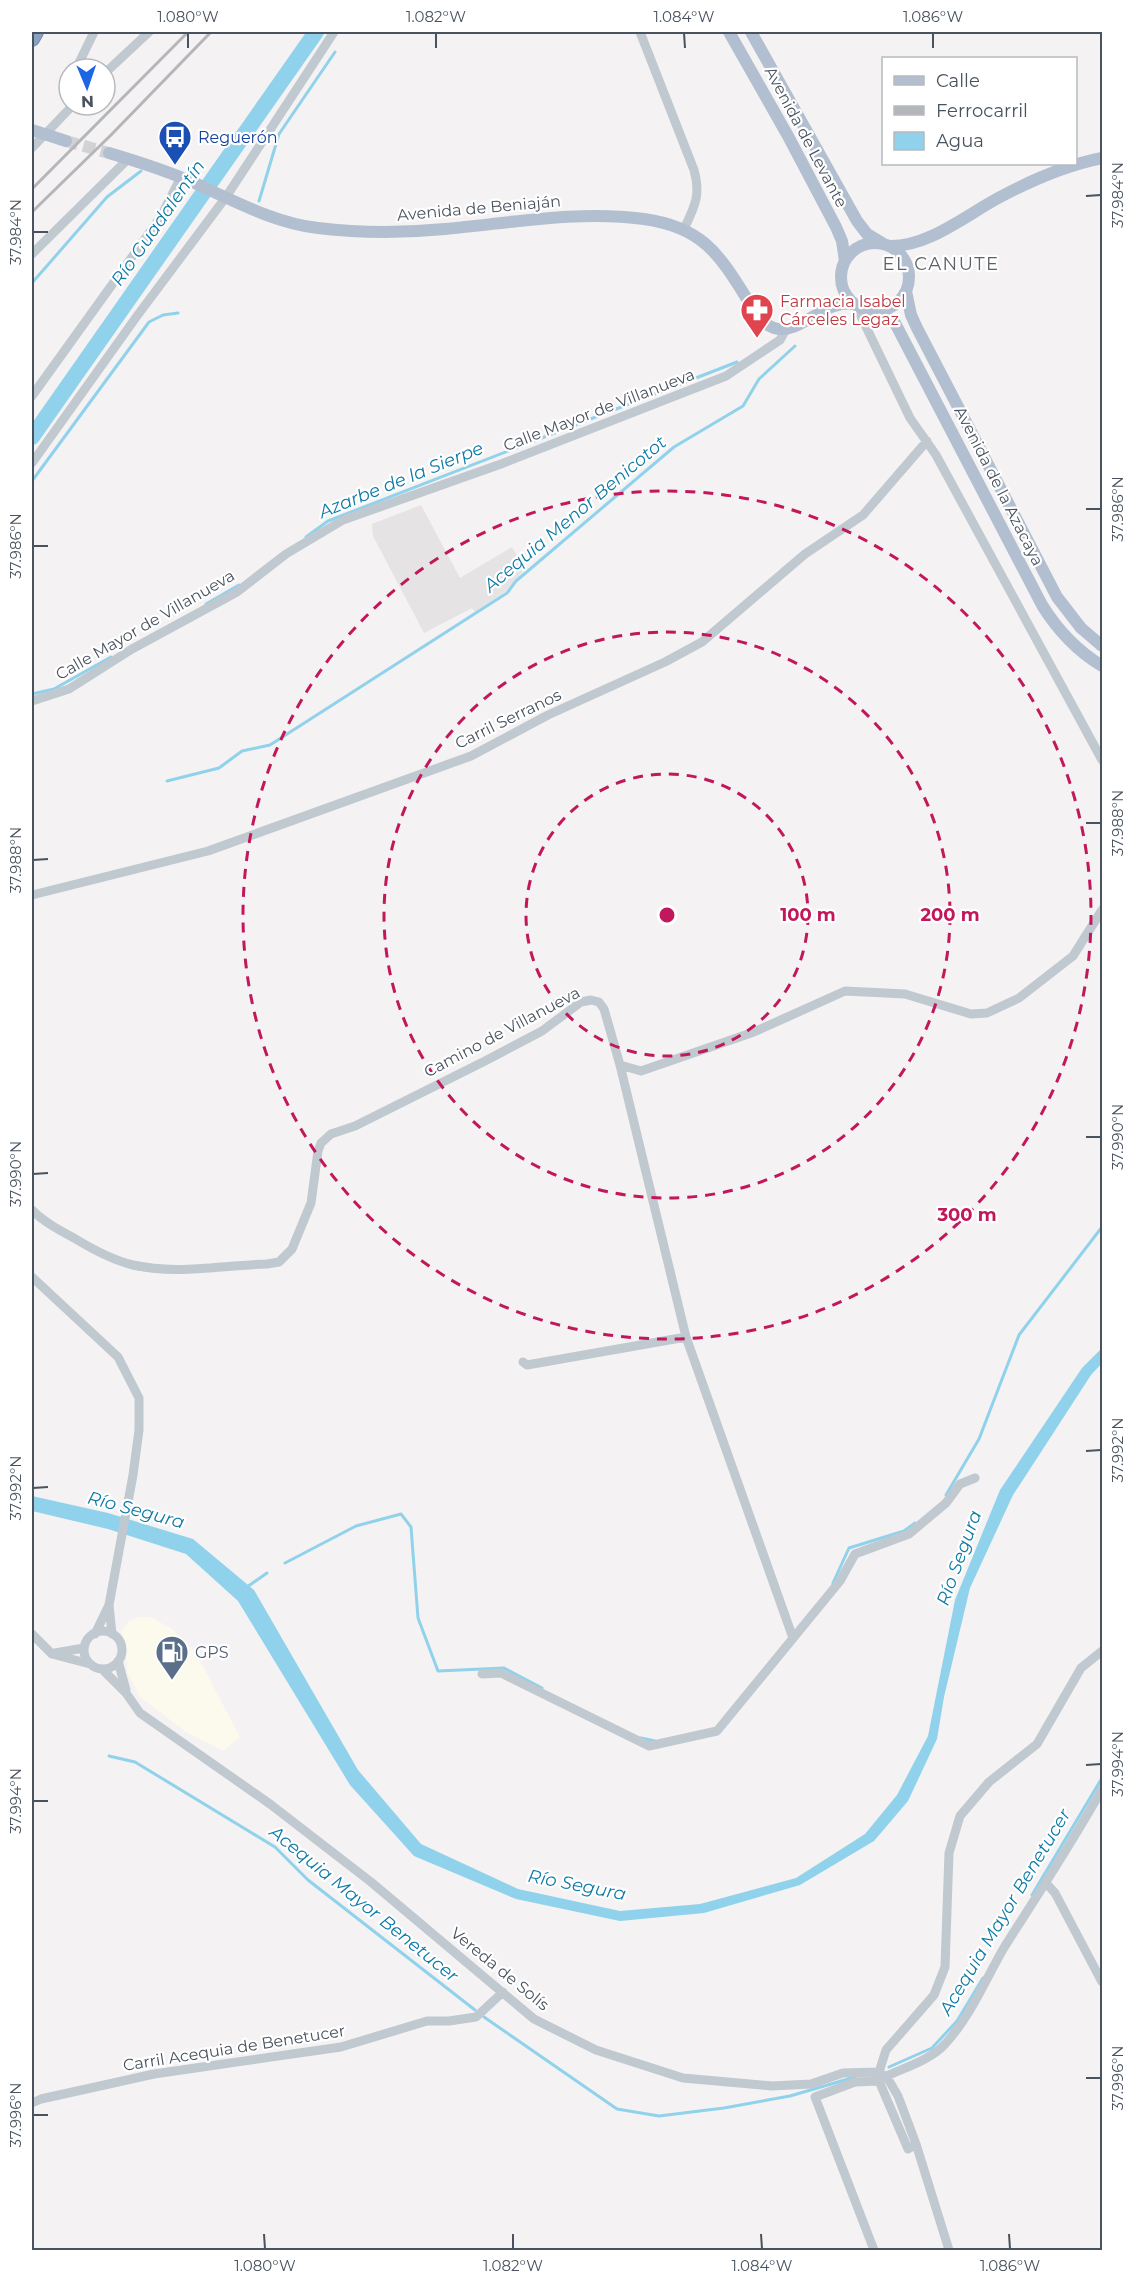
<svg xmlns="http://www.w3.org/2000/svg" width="1134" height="2282" font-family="Montserrat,sans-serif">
<rect width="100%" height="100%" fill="#f4f2f2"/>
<path fill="#fcf9ed" d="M138,1617H151L172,1629L193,1650L204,1668L240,1737L224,1751L186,1732L140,1697L127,1672L126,1643L121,1631L129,1621Z"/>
<path fill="#e5e3e4" d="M421,505L460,578L512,547L525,569L506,591L475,612L472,608L424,633L373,536L372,524Z"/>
<path fill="#90d2ec" d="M1102,1348V1363L1091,1375L1013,1495L970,1588L944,1697L937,1739L908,1801L874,1841L800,1885L704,1913L620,1921L516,1899L414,1856L350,1785L238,1601L186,1554L108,1529L32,1511V1496L108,1513L193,1539L254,1590L358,1770L421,1844L518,1889L620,1911L700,1904L796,1878L865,1834L897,1795L928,1736L955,1600L1000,1490L1082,1368Z"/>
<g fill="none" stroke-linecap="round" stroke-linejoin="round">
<path stroke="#90d2ec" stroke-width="3" d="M259,201L279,134L335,52
M32,283L107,197L141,171
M32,481L149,322L163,315L178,313
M306,537L328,521L737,362
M206,604L239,585
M32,694L54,689L111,657
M167,781L219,768L242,751L270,745L507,593L516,581L674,447L743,406L759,379L795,346
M946,1495L979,1439L1019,1335L1102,1227
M285,1563L356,1526L401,1514L411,1527L418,1618L438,1671L504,1668L542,1688
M833,1583L849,1548L904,1531L915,1523
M247,1587L267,1573
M641,1738L655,1741
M109,1756L135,1762L275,1847L308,1880L475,2010
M1032,1895L1102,1778
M484,2017L617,2109L659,2116L724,2108L790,2096L855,2077
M889,2067L932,2048L957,2021L983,1978"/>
<path stroke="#90d2ec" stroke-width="16" d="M32,437L316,32"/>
<path stroke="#d2d2d5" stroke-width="12" stroke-dasharray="12 6" stroke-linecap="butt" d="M66,141L109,153"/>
<g stroke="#768bab" stroke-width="16">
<path id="highway" d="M32,39L36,32"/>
</g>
<path stroke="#c0c8d0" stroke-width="9" d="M640,32L694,170C701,195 695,206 684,229
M76,69L94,32
M105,73L149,32
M32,148L73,105
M32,254L128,159
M856,306L910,418L936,455L1102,760
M32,396L160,218L181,177
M32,463L137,316L226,197L334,32
M32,701L69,689L132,649L237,592L286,554L343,520L501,464L726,376L780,340L786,329
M32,895L208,851L471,756L548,715L665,662L702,642L805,554L863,515L927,441
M32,1210C44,1222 59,1230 74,1238C92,1249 112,1260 133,1265C177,1275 222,1265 267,1264L279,1262L292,1249L311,1203L318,1151L321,1143L331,1134L355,1126L485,1061L542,1031L581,1002L591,1000L599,1002L604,1009L620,1065L641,1071L754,1032L845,991L905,994L971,1014L987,1013L1019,998L1073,956L1102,910
M32,1277L118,1357L139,1398V1430L133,1475L109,1605L112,1634
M686,1337L793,1638
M523,1362L527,1365L686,1337L620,1065
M84 1650a19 19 0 1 1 38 0a19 19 0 1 1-38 0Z
M32,1634L52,1654L90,1664
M95,1634L109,1605
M55,1653L84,1648
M118,1661L126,1690
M102,1669L126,1693L140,1713L270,1804L371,1882L534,2019L596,2050L683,2078L772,2086L811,2084L843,2073L879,2072L888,2079L898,2096L916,2144L949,2250
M482,1674L501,1673L649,1746L717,1731L840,1581L855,1554L909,1534L946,1503L960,1484L975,1478
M1046,1883L1055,1893L1102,1982
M879,2072L886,2050L934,1995L945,1967L949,1853L960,1816L989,1782L1037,1744L1081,1668L1102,1651
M885,2077C903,2068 931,2060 945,2044C971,2016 986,1978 1005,1946C1038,1894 1072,1843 1102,1789
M32,2103L41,2099L154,2074L341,2047L427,2021H449L476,2017L503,1992
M874,2250L815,2097L855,2082L879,2081L908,2149L916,2144"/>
<path stroke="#b2bfd0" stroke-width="12" d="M729,32L788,136L836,227L842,241L845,261
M751,32L857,221L867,234L882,243
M32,130L66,141
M109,153C136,161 164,170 190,181C231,199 273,223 318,228C360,233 403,233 445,229C511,223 578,210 644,219C701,227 718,252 747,299C754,310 761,324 774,328C800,336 823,299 854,304
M841 277a34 34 0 1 1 68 0a34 34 0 1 1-68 0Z
M889,246C929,247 967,214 1002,196C1034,179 1067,165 1102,158
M906,291L911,315L917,328L1057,597L1081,628L1102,646
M879,311L895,323L1042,605C1058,631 1076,650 1102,666"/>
<use href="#highway" stroke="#8aa1bf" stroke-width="14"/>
<path stroke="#b4b6bc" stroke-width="3" d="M32,189L188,32
M32,212L111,135L211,32"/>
</g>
<path fill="none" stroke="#49535f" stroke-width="2" d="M188,33V48M436,33V48M684,33L685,48M933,33V48M1086,196L1101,195M33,232H48M1086,509H1101M33,546H48M1086,823H1101M33,860L48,859M1086,1137H1101M33,1174L48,1173M1086,1451L1101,1450M33,1488L48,1487M1086,1765L1101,1764M33,1801H48M1086,2078H1101M33,2115H48M264,2234L265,2249M513,2234V2249M761,2234L762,2249M1009,2234L1010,2249"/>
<g fill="none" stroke="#c2185b" stroke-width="3" stroke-dasharray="10 8">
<circle cx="667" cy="915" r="141"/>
<circle cx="667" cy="915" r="283"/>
<circle cx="667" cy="915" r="424"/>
</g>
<defs>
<g id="bus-pin" transform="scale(1.725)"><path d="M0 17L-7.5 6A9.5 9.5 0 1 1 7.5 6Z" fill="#1a4fb4" stroke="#fff"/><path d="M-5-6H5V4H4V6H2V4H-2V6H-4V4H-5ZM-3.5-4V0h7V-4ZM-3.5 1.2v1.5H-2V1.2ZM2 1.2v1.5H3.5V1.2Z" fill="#fff"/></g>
<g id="pharmacy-pin" transform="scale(1.725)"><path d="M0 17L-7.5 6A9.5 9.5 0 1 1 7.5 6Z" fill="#e0444e" stroke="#fff"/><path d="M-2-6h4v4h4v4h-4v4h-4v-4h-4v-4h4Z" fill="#fff"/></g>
<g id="fuel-pin" transform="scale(1.725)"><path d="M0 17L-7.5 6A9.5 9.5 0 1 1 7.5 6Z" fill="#5c6f8a" stroke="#fff"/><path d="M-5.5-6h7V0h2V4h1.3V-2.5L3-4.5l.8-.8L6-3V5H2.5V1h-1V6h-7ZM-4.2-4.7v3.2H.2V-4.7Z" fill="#fff"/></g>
</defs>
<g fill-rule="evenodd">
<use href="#bus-pin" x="175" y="137"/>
<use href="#pharmacy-pin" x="757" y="310"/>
<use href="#fuel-pin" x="172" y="1652"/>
</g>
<g text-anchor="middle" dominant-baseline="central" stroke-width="4.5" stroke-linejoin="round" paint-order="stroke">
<g font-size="16" fill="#164399" stroke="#fff" text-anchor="start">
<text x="198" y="137">Reguerón</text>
</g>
<g font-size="16" fill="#49535f" stroke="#fff">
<text transform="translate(806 137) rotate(62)">Avenida de Levante</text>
<text transform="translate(479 208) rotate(-5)">Avenida de Beniaján</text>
<text transform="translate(599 410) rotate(-21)">Calle Mayor de Villanueva</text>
<text transform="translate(999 486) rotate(63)">Avenida de la Azacaya</text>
<text transform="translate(145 625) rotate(-30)">Calle Mayor de Villanueva</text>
<text transform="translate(508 719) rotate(-26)">Carril Serranos</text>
<text transform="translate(502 1032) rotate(-28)">Camino de Villanueva</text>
<text transform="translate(500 1969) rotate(39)">Vereda de Solís</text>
<text transform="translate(234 2048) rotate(-9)">Carril Acequia de Benetucer</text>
</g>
<g font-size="16" fill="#be3a42" stroke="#fff" text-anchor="start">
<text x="780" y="301">Farmacia Isabel<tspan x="780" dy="18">Cárceles Legaz</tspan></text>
</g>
<g font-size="16" fill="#4e5e75" stroke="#fff" text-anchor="start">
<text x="195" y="1652">GPS</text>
</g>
<g font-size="18" font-style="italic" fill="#0e7ba6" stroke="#fff">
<text transform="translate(158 223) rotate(-55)">Río Guadalentín</text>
<text transform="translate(401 480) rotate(-22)">Azarbe de la Sierpe</text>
<text transform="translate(575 514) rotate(-40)">Acequia Menor Benicotot</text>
<text transform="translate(136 1510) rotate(15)">Río Segura</text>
<text transform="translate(959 1558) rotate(-70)">Río Segura</text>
<text transform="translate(577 1885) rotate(11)">Río Segura</text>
<text transform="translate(364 1904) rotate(39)">Acequia Mayor Benetucer</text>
<text transform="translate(1005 1912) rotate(-59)">Acequia Mayor Benetucer</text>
</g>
<g font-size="18" letter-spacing="1.5" fill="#5e6167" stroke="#fff">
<text x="941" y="264">EL CANUTE</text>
</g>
</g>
<circle cx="667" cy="915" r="9" fill="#c2185b" stroke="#fff" stroke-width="3"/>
<g font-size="18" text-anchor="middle" font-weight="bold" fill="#c2185b" stroke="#fff" stroke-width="4.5" stroke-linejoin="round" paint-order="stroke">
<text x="808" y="921">100 m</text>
<text x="950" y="921">200 m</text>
<text x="967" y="1221">300 m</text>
</g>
<rect width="1134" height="2282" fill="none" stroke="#ffffff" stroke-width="66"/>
<rect x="882" y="57" width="195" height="108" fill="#ffffff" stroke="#b6babf" stroke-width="1.5"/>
<rect x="894" y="76" width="30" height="9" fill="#b2bfd0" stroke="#b6babf" stroke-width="1.5"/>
<text x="936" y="87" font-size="18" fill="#49535f">Calle</text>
<rect x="894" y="106" width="30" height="9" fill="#b4b6bc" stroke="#b6babf" stroke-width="1.5"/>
<text x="936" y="117" font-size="18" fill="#49535f">Ferrocarril</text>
<rect x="894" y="132" width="30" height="18" fill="#90d2ec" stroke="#b6babf" stroke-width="1.5"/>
<text x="936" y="147" font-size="18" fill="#49535f">Agua</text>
<g transform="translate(87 87) rotate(178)"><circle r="28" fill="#ffffff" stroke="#b6babf" stroke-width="1.5"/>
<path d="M0-4.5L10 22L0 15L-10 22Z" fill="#1c65e4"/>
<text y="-9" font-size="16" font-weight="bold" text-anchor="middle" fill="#49535f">N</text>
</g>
<rect x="33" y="33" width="1068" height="2216" fill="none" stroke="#49535f" stroke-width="2"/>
<g font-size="15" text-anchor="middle" fill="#49535f">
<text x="188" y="22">1.080°W</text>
<text x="436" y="22">1.082°W</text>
<text x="684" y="22">1.084°W</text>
<text x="933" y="22">1.086°W</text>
<text transform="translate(1118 195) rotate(-90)" y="5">37.984°N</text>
<text transform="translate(16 232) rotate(-90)" y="5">37.984°N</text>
<text transform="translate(1118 509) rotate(-90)" y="5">37.986°N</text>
<text transform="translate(16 546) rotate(-90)" y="5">37.986°N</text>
<text transform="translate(1118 823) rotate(-90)" y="5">37.988°N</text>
<text transform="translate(16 860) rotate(-90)" y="5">37.988°N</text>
<text transform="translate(1118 1137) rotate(-90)" y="5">37.990°N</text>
<text transform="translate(16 1174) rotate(-90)" y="5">37.990°N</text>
<text transform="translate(1118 1450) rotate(-90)" y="5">37.992°N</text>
<text transform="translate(16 1488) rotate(-90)" y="5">37.992°N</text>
<text transform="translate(1118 1764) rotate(-90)" y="5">37.994°N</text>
<text transform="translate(16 1801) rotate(-90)" y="5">37.994°N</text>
<text transform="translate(1118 2078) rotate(-90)" y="5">37.996°N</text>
<text transform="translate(16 2115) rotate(-90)" y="5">37.996°N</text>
<text x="265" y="2271">1.080°W</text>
<text x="513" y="2271">1.082°W</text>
<text x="762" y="2271">1.084°W</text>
<text x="1010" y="2271">1.086°W</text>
</g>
</svg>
